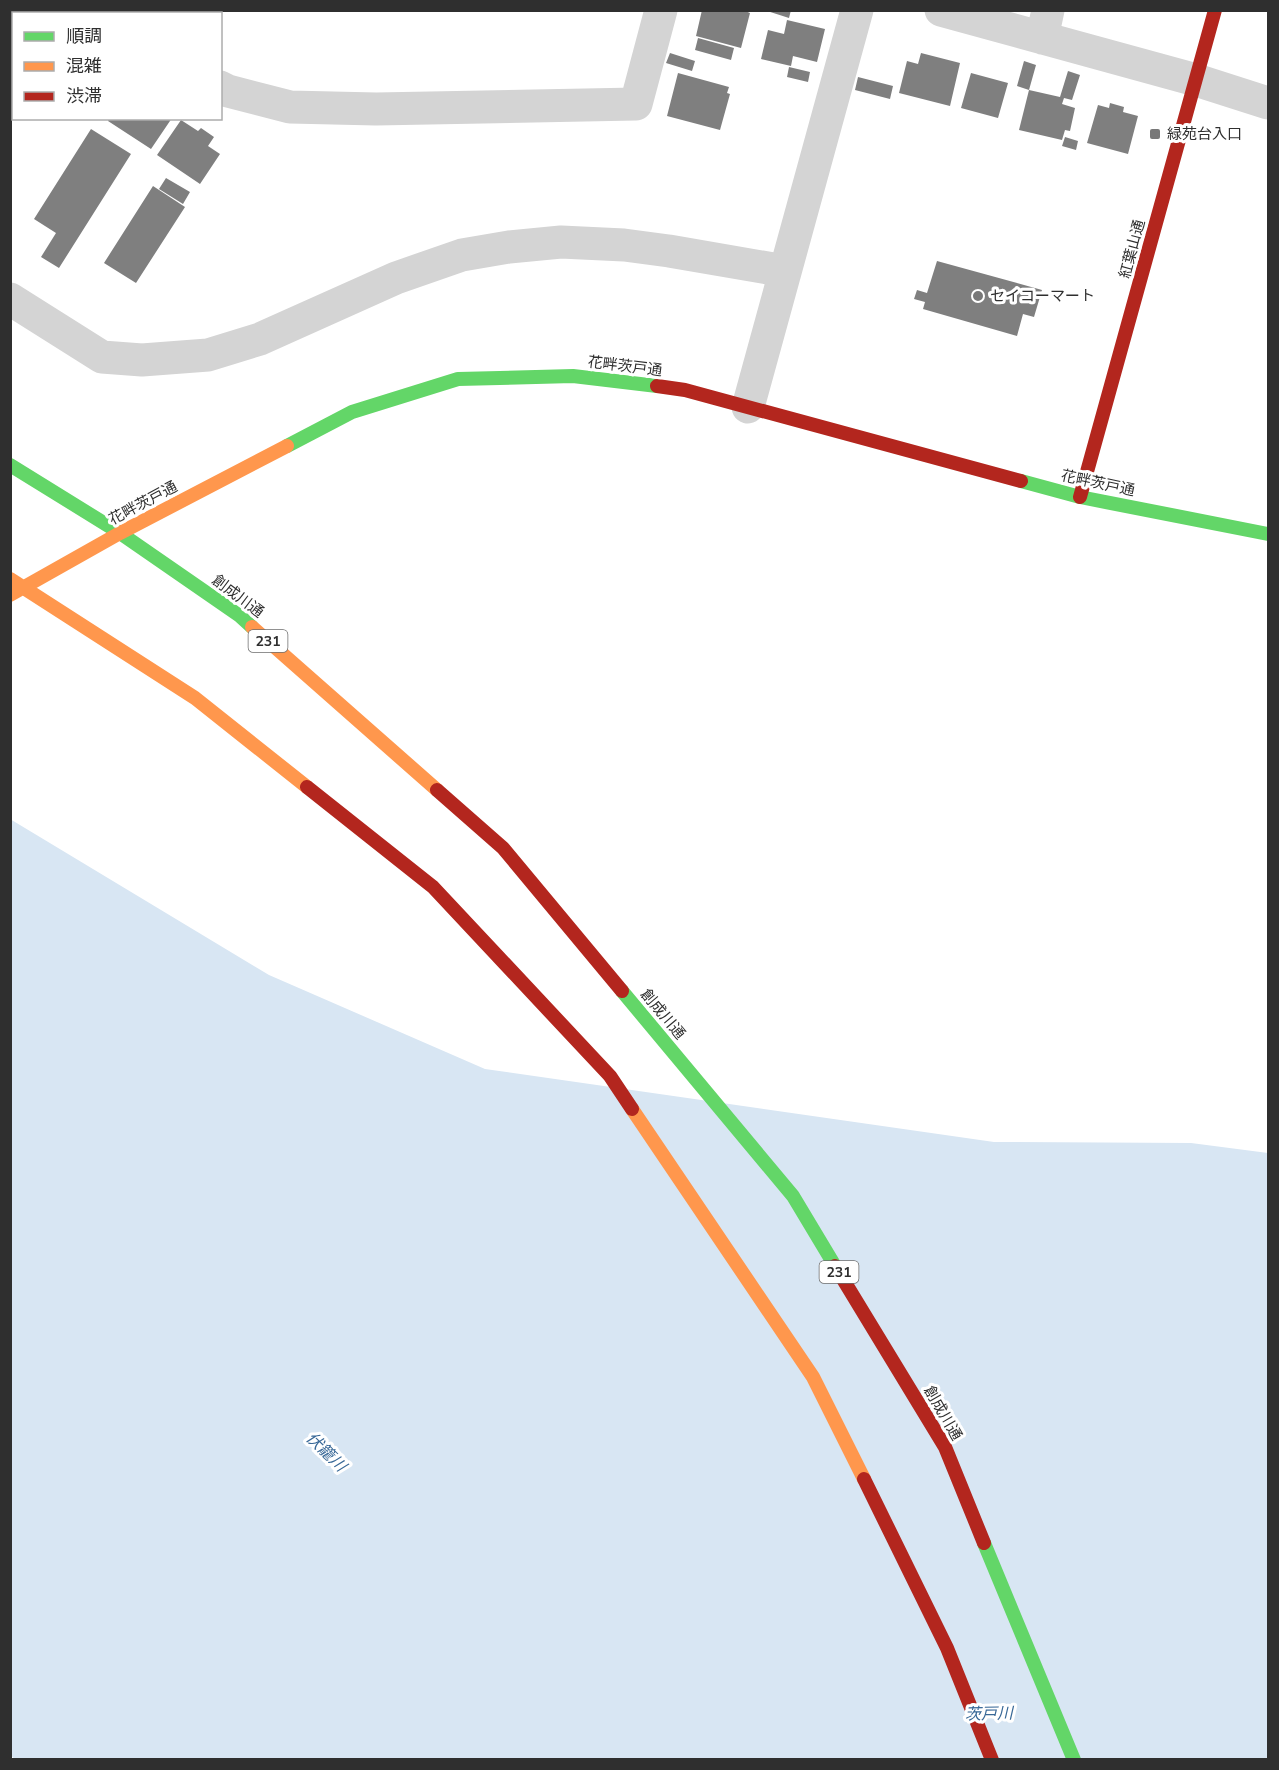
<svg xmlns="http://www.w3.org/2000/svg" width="1279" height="1770" font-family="'Nunito Sans','Noto Sans JP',sans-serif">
<rect width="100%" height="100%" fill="#fff"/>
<path fill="#d8e6f3" d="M10,819L269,975L485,1069L994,1142L1191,1143L1268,1153V1759H15L10,1755Z"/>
<path fill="#7f7f7f" d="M702,10H743L750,13L741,48L696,36Z
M764,10H791L789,18Z
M787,20L825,29L817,62L793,56L791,66L761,59L768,30L784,34Z
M698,38L734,48L731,60L695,50Z
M670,53L695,61L692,71L666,63Z
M921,53L960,63L950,106L899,93L907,61L918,64Z
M1024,61L1036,65L1029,90L1017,86Z
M789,67L810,72L808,82L787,77Z
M1068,71L1080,75L1072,100L1064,98L1062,104L1075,108L1070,131L1065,130L1062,140L1019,130L1029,90L1060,97Z
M678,73L729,87L727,93L730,94L720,130L667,116Z
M971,73L1008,83L998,118L961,108Z
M858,77L893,86L890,99L855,90Z
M1110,103L1124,107L1123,112L1138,116L1128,154L1087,143L1098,105L1109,108Z
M109,118H172L151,149L108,121Z
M181,120L198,131L201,128L214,137L208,146L220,154L200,184L157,155Z
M91,129L131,154L59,268L41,257L56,233L34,219Z
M1065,137L1078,141L1076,150L1062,146Z
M166,178L190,192L183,204L159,189Z
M153,186L185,207L136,283L104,263Z
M937,261L1042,290L1034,317L1023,314L1017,336L923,309L925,302L914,299L917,290L927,293Z"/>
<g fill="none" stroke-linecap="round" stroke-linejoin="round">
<path stroke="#d4d4d4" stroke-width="33" d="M102,10L107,14
M941,10L1196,80L1268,103
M1042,38L1048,10
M220,87L228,91L290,107L376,109L636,104L661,10
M10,299L102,357L142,360L208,355L260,339L396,278L462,255L509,247L561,242L624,245L669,251L785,271
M748,407L857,10"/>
<path stroke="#63d668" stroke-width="14" d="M287,446L352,412L458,379L573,376L657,386
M10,465L120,533L240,616L252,627
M1021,481L1080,497L1268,534
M622,991L793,1196L835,1266
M984,1543L1074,1760"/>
<path stroke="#ff974d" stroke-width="14" d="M10,579L195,698L307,787
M10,595L120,533L287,446
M252,627L437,790
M632,1109L813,1377L864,1479"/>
<path stroke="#b3261e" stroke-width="14" d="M657,386L685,390L1021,481
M1080,497L1215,10
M307,787L433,887L610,1076L632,1109
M437,790L503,848L622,991
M835,1266L945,1447L984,1543
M864,1479L947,1648L992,1760"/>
</g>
<g fill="#787878" stroke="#fff" stroke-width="2">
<rect x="1149" y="128" width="12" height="12" rx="3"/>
<circle cx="978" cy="296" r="6"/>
</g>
<g text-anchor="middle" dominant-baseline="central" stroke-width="6" stroke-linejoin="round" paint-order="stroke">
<g fill="#fff" stroke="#6d6d6d" stroke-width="1.5">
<rect x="248.5" y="630" width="39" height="22" rx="4.5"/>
<rect x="819.5" y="1261" width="39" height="22" rx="4.5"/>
</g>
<g font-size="14" font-weight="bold" fill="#2f2f2f">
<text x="268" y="641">231</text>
<text x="839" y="1272">231</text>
</g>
<g font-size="15" fill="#2f2f2f" stroke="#fff" text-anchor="start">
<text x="1167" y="134">緑苑台入口</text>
<text x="990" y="296">セイコーマート</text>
</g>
<g font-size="15" fill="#2f2f2f" stroke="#fff">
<text transform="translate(1132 249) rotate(-75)">紅葉山通</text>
<text transform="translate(625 366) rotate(7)">花畔茨戸通</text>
<text transform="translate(1098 483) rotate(12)">花畔茨戸通</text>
<text transform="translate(143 503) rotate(-28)">花畔茨戸通</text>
<text transform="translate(238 596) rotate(37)">創成川通</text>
<text transform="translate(663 1014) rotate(50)">創成川通</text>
<text transform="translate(943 1413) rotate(60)">創成川通</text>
</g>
<g font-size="16" font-style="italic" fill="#386897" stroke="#fff">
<text transform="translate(326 1452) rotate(44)">伏籠川</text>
<text transform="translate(989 1714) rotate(-1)">茨戸川</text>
</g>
</g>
<rect width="1279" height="1770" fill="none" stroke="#2f2f2f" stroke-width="24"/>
<rect x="12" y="12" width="210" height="108" fill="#ffffff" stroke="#acacac" stroke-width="1.5"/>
<rect x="24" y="32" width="30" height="9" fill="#63d668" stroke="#acacac" stroke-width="1.5"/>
<text x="66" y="42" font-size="18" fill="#2f2f2f">順調</text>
<rect x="24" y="62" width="30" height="9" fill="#ff974d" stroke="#acacac" stroke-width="1.5"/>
<text x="66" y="72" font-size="18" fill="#2f2f2f">混雑</text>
<rect x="24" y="92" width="30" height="9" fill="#b3261e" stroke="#acacac" stroke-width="1.5"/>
<text x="66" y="102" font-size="18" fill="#2f2f2f">渋滞</text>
</svg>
